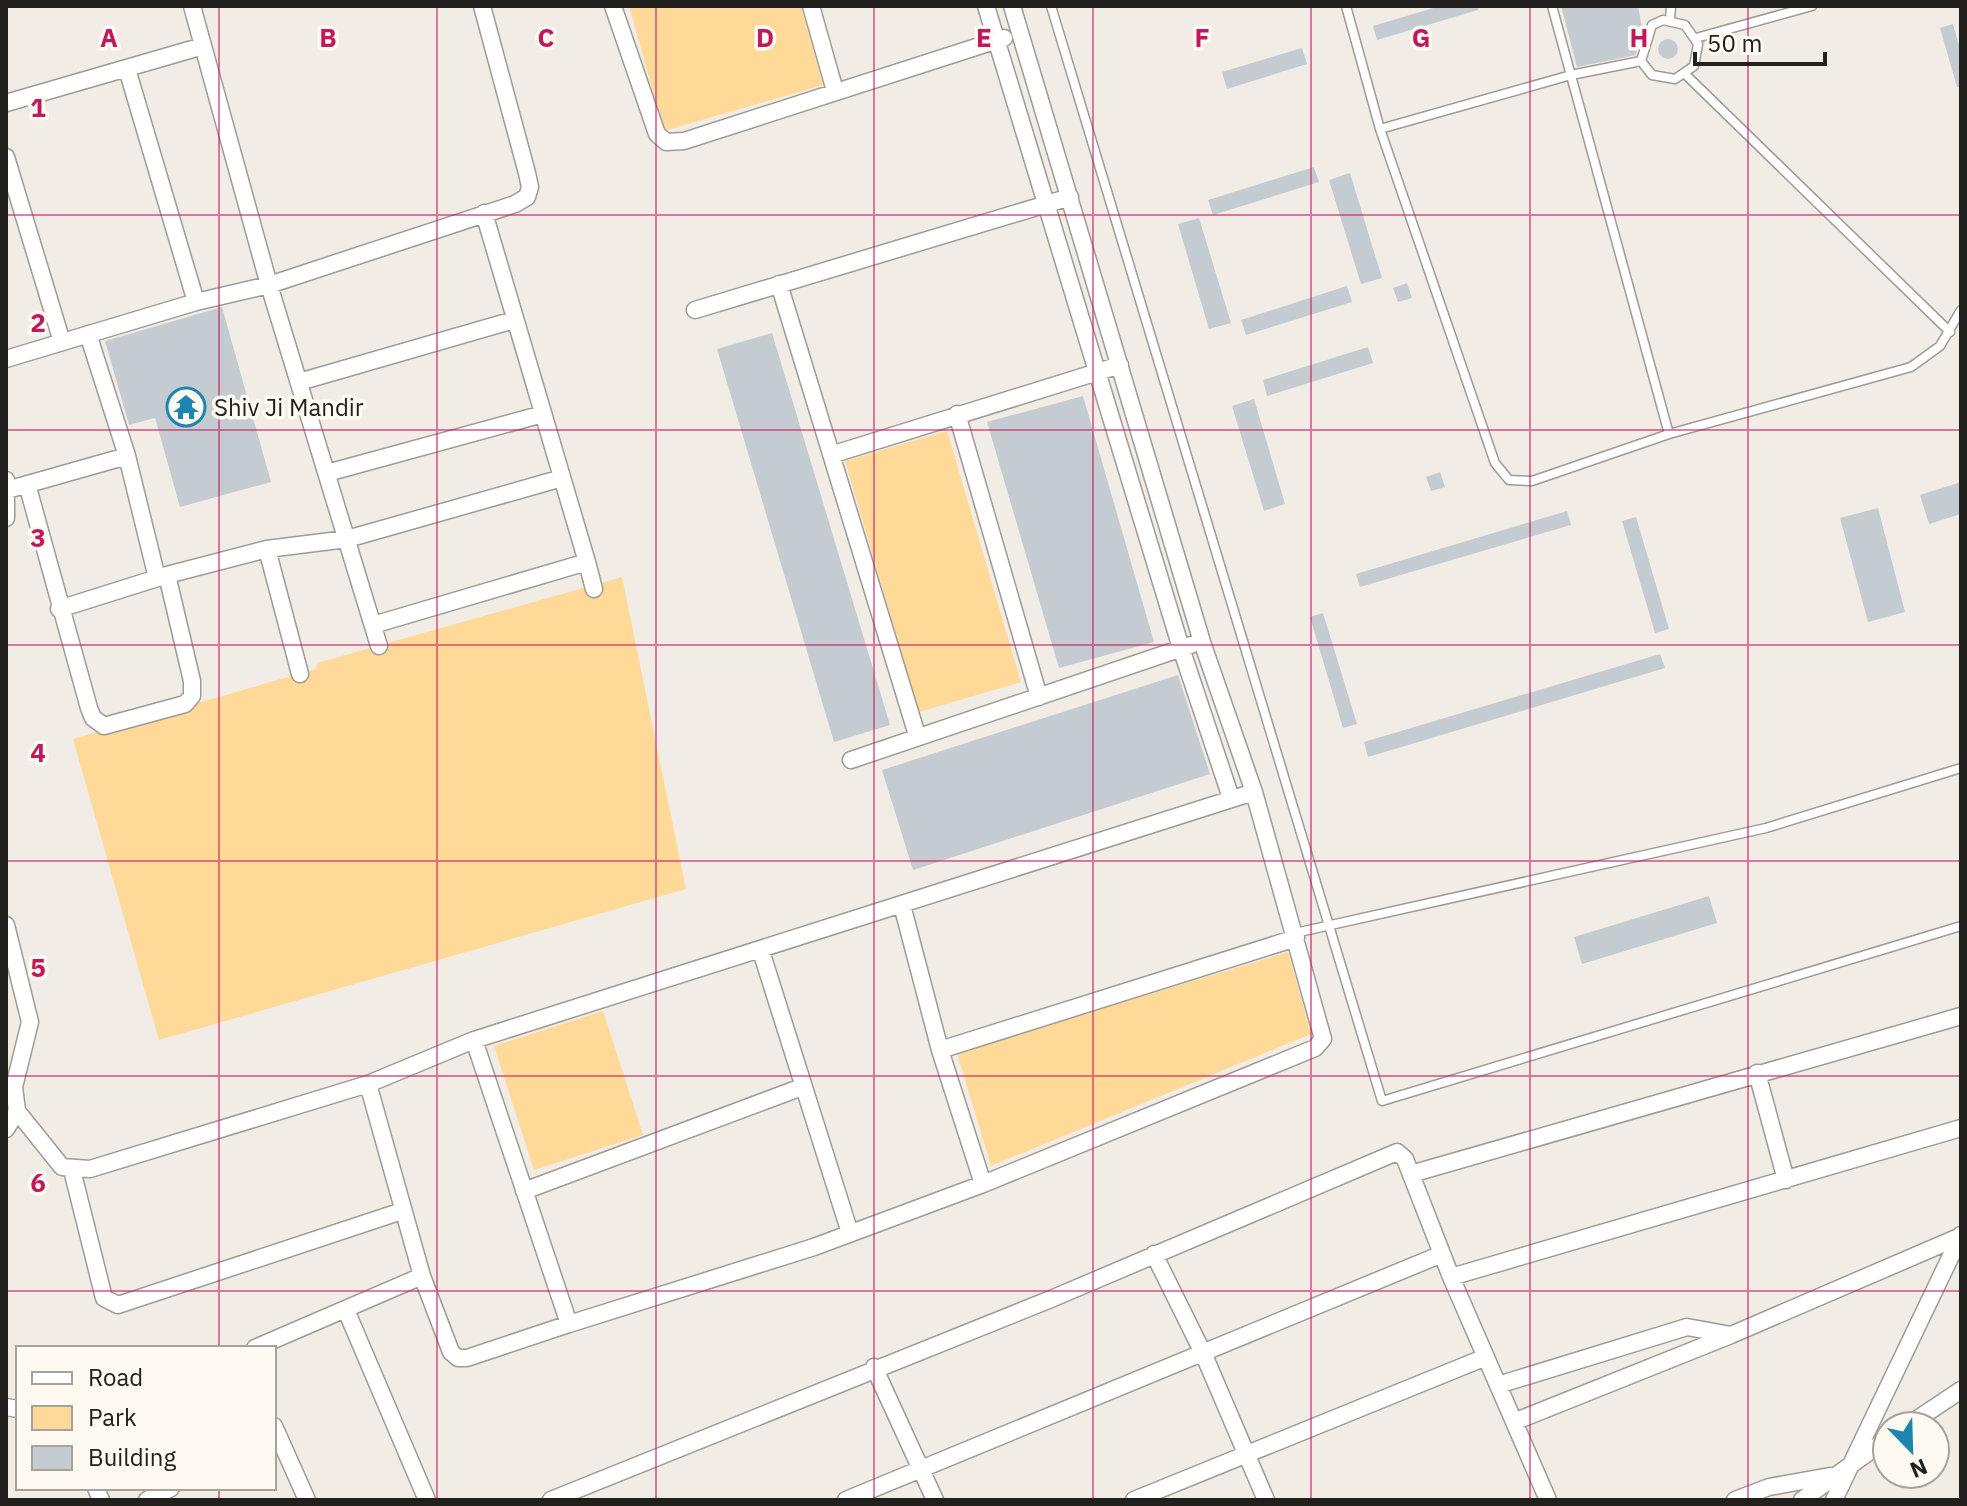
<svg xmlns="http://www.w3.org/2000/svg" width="1967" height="1506" font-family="'IBM Plex Sans',sans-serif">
<rect width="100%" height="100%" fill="#f1ece5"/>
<path fill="#fed998" d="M629,6H801L823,85L664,131Z
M947,431L1021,682L919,712L845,461Z
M622,577L686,889L159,1040L73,739L316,669L317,663Z
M1288,952L1311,1034L991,1166L957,1053Z
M603,1011L643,1135L534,1170L494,1046Z"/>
<path fill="#c4ccd1" d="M1440,6H1478V10L1377,40L1373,26Z
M1561,6H1638L1642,28L1636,55L1577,67Z
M1953,24L1961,53V87H1957L1940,28Z
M1658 49a10 10 0 1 1 20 0a10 10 0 1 1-20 0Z
M1302,48L1307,64L1227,89L1222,72Z
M1314,167L1319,182L1213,215L1208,200Z
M1350,173L1382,278L1361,284L1329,180Z
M1199,218L1231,323L1209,329L1178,224Z
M1407,283L1412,298L1398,302L1393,288Z
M1347,286L1352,302L1246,335L1241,320Z
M222,307L271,482L180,507L155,418L129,425L105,341Z
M772,333L890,725L834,742L717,349Z
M1368,347L1373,363L1267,396L1263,380Z
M1083,396L1154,642L1059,668L987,422Z
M1254,399L1285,504L1264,511L1232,406Z
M1440,472L1445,487L1431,491L1426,477Z
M1961,482V514L1929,524L1920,495Z
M1878,508L1905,612L1868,622L1840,518Z
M1567,511L1571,525L1360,587L1356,574Z
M1636,517L1669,629L1655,633L1622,521Z
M1323,613L1357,724L1343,728L1310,617Z
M1660,654L1665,668L1368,757L1364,742Z
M1178,675L1210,774L913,870L882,770Z
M1709,896L1717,923L1582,964L1574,937Z"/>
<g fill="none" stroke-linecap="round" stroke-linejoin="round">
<g stroke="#9f9b94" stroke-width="11">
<path id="service" d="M1051,6L1382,1101L1961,926
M1346,6L1380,129L1495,463L1509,480L1532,481L1669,434L1911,367L1940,346L1961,310
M1552,6L1669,434
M1663,20L1685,25L1698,44L1694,66L1675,79L1652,75L1641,61L1652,25Z
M1670,20L1671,6
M1696,38L1812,6
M1685,74L1950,332
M1380,129L1571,75L1641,61
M1295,933L1766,828L1961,768"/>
</g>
<g stroke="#9f9b94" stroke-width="19">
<path id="minor" d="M192,6L269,285L379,646
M613,6L657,134L666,142L684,141L1004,38
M811,6L835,91
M986,6L1181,648L1231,798
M127,69L196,302
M6,103L203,46
M6,157L62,342
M779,284L917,735
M695,310L1070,197
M88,334L127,456L157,578
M6,359L196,302L269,285L515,204L527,197L530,187L527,173L482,6
M299,382L514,320
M957,414L1039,697
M834,454L1120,365
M327,473L543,414
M27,484L89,708L93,718L104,726L185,704L192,696V681L167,575
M7,490L127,456
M6,518V480
M267,549L300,674
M587,562L594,589
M59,609L167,575L267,549L347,539L562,478
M373,625L587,562L484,213
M851,760L1191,645
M902,905L940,1050L983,1184
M6,925L30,1022L14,1087L17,1111L62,1167L90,1169L368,1084L474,1040L1254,792
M761,951L850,1233
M474,1040L569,1324L814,1247L983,1184L1315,1048L1323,1039L1254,792L1202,642L1012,6
M940,1050L1296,938
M1757,1073L1786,1180
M368,1084L422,1276L451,1352L458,1358H467L569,1324
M6,1129L17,1111
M72,1170L104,1298L118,1305L402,1211
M1411,1174L1961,1016
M524,1191L802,1087
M1154,1254L1204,1355L1266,1500
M1451,1277L1961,1128
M346,1310L427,1500
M255,1348L422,1276
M874,1367L935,1500
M1498,1385L1687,1327L1731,1335
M6,1407L18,1409
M1516,1421L1731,1335L1961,1236
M274,1426L307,1500
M1907,1426L1961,1390
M96,1488L101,1500
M147,1500L171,1488
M551,1500L1051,1299L1397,1152L1405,1159L1451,1277L1548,1500
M846,1500L1442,1254
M1134,1500L1486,1357
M1735,1500L1769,1487L1830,1476
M1802,1500L1887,1439
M1834,1500L1961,1235"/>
</g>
<use href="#service" stroke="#fff" stroke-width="8"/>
<use href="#minor" stroke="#fff" stroke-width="16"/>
</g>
<path fill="none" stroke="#c2185b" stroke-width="2" stroke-opacity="0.55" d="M219,6V1348M437,6V1500M656,6V1500M874,6V1500M1093,6V1500M1311,6V1500M1530,6V1500M1748,6V1500M6,215H1961M6,430H1961M6,645H1961M6,861H1961M6,1076H1961M6,1291H1961M219,1488V1500"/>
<defs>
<g id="temple-ring" transform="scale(2)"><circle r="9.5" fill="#fefaf2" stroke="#1d86ae" stroke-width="1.5"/><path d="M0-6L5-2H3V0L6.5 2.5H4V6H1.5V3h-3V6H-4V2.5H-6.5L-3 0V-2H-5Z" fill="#1d86ae"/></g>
</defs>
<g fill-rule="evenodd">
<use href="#temple-ring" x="186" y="407"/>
</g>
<g text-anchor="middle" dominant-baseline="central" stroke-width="7" stroke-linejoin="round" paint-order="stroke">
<g font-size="24" fill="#21201d" stroke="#fefaf2" text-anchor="start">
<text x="214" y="407">Shiv Ji Mandir</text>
</g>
</g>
<g font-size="26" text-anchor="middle" font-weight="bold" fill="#c2185b" stroke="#fefaf2" stroke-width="7" stroke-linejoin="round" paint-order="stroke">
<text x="109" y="47">A</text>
<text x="328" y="47">B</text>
<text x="546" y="47">C</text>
<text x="765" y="47">D</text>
<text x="984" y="47">E</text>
<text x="1202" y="47">F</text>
<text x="1421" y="47">G</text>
<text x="1639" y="47">H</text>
<text x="38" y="117">1</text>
<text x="38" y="332">2</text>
<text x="38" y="547">3</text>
<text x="38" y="762">4</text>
<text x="38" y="977">5</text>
<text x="38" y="1192">6</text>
</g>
<rect width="1967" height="1506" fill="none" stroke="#21201d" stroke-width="16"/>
<rect x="16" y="1346" width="260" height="144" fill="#fefaf2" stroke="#a6a39d" stroke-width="2"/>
<rect x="32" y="1372" width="40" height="12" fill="#ffffff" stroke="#a6a39d" stroke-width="2"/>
<text x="88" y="1386" font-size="24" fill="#21201d">Road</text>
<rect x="32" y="1406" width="40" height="24" fill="#fed998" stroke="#a6a39d" stroke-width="2"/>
<text x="88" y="1426" font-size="24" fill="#21201d">Park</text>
<rect x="32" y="1446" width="40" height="24" fill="#c4ccd1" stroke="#a6a39d" stroke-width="2"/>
<text x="88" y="1466" font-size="24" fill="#21201d">Building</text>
<g transform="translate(1911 1450) rotate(157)"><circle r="38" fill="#fefaf2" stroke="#a6a39d" stroke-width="2"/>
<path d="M0-6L14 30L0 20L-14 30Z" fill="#1d86ae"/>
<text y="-12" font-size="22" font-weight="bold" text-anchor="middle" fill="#21201d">N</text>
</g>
<path d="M1695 52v12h130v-12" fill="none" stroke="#21201d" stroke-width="4"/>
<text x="1707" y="52" font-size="24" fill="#21201d" stroke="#fefaf2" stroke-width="6" paint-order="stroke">50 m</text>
</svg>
